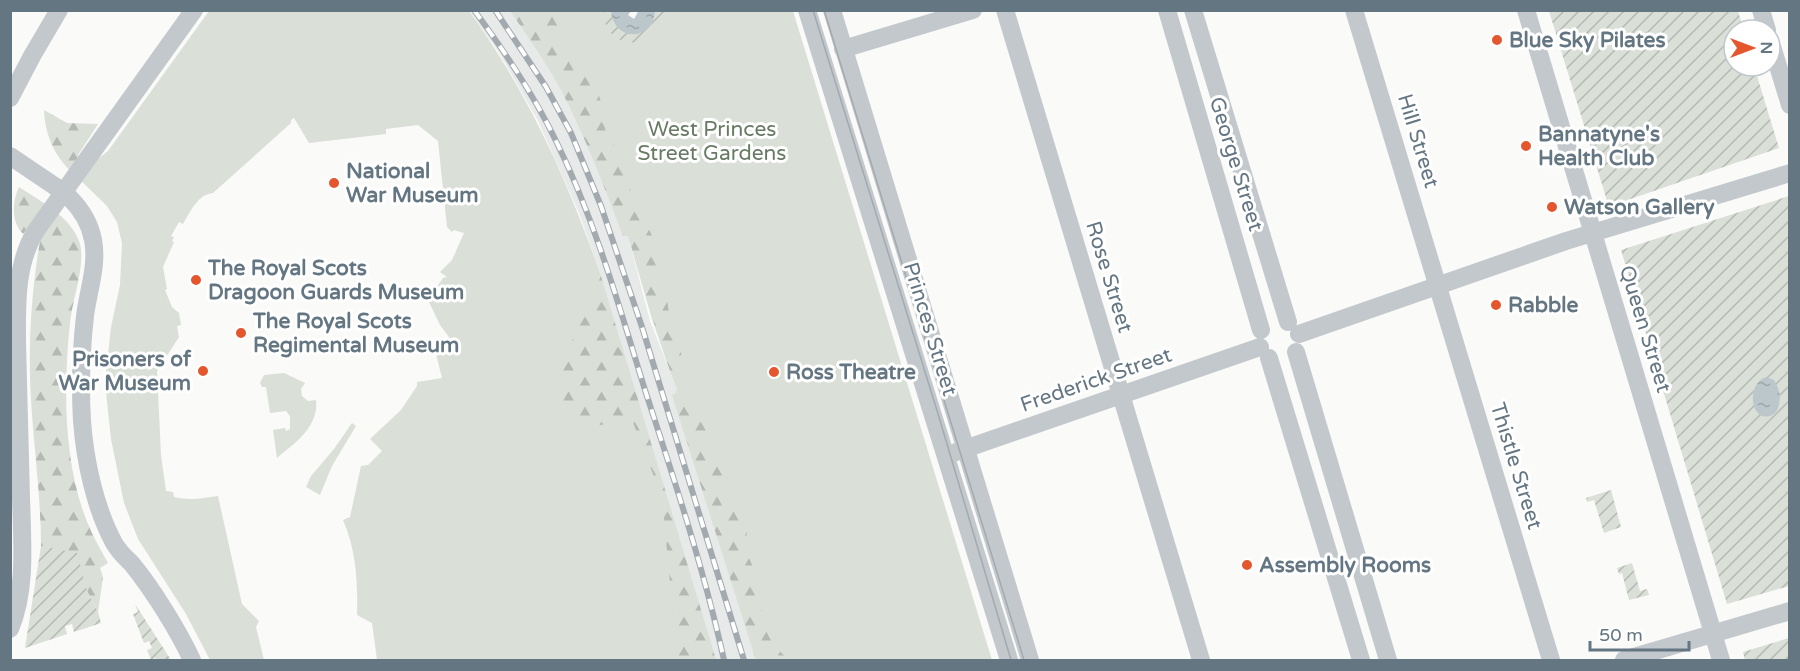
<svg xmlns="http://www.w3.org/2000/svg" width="1800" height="671" font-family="'Varela Round',sans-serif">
<defs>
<pattern id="forest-firs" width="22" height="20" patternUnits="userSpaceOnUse" patternTransform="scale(1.5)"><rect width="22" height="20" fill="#dadfd7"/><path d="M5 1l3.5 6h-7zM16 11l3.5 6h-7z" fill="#b4b9b4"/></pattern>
<pattern id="garden-furrows" width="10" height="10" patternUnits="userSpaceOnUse" patternTransform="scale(1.5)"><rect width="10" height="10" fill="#dadfd7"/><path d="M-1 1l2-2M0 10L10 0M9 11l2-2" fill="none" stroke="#b4b9b4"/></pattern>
<pattern id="water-ripples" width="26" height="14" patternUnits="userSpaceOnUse" patternTransform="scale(1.5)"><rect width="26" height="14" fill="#bbc7cb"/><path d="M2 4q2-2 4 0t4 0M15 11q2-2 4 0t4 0" fill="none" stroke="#9ca6aa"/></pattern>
</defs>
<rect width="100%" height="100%" fill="#fafaf8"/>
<path fill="#e8e9e9" d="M469,11H510L537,48L560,88L579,127L599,174L623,236H628L650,321L677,389L676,393L672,395L756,660H716L601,276L579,213L538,121L498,51Z"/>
<path fill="#dadfd7" d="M209,11H469C529,94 567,179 601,276L716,660H377L372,623L357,615C358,583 356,549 343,520L350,517L361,466L368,465L382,451L370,439L401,410L417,386V382L442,378L436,354L449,337L440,325L428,300L443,278L447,277L440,272L452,260L464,233L454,230L452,232L447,227L438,141L418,125L386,129V134L309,143L294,118L291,120V123L213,193C198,194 190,212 183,224L179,222L171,236L174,237L172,241L174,242L163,267L167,289L165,290L172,307L179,313L181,325L177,326L179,337L157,371L161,455L166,491L173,492L174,497C191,501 202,498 218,496L242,604L259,621L256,627L264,660H210L186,614L138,539L124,503L111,439L105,383L111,327L120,285L122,243L117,222L107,206L76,176L108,151Z
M510,11H603V13C612,29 615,40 634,43L662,21L663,11H793L992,660H756L672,395L676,393L677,389L652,319L628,236H623C604,186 585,136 560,88C545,61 528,36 510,11Z
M284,373L305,383L301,389L302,396L308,401L316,400C319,427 295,443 277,458L273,430L285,428L286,431L290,429V416L286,411L270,413L266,387H262L260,383L264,375Z
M352,423L356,426L332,466L320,495L306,487L311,476L334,449Z"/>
<path fill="url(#forest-firs)" d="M510,11H545L567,20L566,28L557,40L570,60L589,77L597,89L601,102L606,134L624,160L633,202L646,223L654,240L656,267L659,280L667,299L672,335L681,351L682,370L676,388L678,392C694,396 703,409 712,423L706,429V437L709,446L724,469L729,496L747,529L746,551L759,581L763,619L767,633L774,646L789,660H756L672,395L676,393L677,389C657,339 644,287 628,236H623C604,186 585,136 560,88C545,61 528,36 510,11Z
M44,110L67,123L98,124L78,155L76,176C56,159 45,137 44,110Z
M19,187C41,202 69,215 79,241C87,262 72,300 70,323C63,388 63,470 91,531C96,542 102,552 108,563L100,568L103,577L98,612L87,591L41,557C42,498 32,438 30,379C29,333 32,287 40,241L29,226L23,234C11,222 12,202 19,187Z
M601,276L716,660H677L664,518L653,474L632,420L594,426L556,413L559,370Z"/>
<path fill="url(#garden-furrows)" d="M603,11H611L615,24L640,33L651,24L655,11L664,12C659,54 604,52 603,11Z
M1549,11H1738L1744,30H1734V66H1754L1779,148L1613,205L1608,204Z
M1789,196V586L1727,604L1621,250Z
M1611,490L1621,527L1604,533L1594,500L1587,502L1586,498Z
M41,546L77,553L87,591L98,612L101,623L74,632L72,624L65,626L67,634L25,648Z
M1632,563L1640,591L1647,589L1649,595L1629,600L1622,573L1619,574L1617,568Z
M135,604L171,660H157L155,658L151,660L147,650L152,648L149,641L144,643L133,614L138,612Z
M1789,638V660H1745L1743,652Z"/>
<path fill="url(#water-ripples)" d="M611,11H631L628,15L634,19L638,12L635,11H655C652,42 614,42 611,11Z
M1766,377L1774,380C1779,388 1781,395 1779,404C1778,409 1776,413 1772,415C1752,425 1744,385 1766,377Z"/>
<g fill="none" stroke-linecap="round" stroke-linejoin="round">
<path stroke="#c3c8cc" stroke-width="18" d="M807,10L1009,660
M832,10L1030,660
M1005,10L1201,660
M1167,10L1261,330
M1193,10L1288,322
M1354,10L1551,660
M1526,10L1721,660
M1761,10L1767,30
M1770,40L1790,105
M843,49L973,10
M10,98L32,56L59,10
M10,156L56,187
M69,197C81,209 90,223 93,240C98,265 88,291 85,316C81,351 80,386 82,421C85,461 95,508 114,543C119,552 125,557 132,564C153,590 178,630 192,660
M1299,334L1566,241L1790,173
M1296,352L1388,660
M1269,358L1361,660
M956,452L1260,347
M10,629C27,589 22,540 21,498C20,446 18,395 17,343C17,305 15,267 35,232L194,10
M1624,660L1790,611"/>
<path stroke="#a2aab0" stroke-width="1.5" d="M813,10L939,417L1011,660
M824,10L1024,660"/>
<g stroke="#a2aab0" stroke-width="6">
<path id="rail" d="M474,10C505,52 534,95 556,141C595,220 619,306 645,390C674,479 704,569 724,660
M495,10L546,87L571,133L601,206L642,327L744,660"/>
</g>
<use href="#rail" stroke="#fff" stroke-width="4" stroke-dasharray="11" stroke-linecap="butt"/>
<path stroke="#c3c8cc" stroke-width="18" d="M56,187L69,197"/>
</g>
<g fill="#e4572e" stroke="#fff" stroke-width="2">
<circle cx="1497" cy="40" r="6"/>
<circle cx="1526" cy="146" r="6"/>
<circle cx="334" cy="183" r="6"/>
<circle cx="1552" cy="207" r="6"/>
<circle cx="196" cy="280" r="6"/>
<circle cx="1496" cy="305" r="6"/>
<circle cx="241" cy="333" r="6"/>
<circle cx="203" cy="371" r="6"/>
<circle cx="774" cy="372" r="6"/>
<circle cx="1247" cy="565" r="6"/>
</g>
<g text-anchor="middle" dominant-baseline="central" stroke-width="6" stroke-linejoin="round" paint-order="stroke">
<g font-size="21" font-weight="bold" fill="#657683" stroke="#fff" text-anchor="start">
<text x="1509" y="40">Blue Sky Pilates</text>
<text x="1538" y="134">Bannatyne's<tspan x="1538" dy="24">Health Club</tspan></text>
<text x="346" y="171">National<tspan x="346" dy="24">War Museum</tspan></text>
<text x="1564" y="207">Watson Gallery</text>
<text x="208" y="268">The Royal Scots<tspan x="208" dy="24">Dragoon Guards Museum</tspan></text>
<text x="1508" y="305">Rabble</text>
<text x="253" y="321">The Royal Scots<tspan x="253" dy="24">Regimental Museum</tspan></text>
<text x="191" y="359" text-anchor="end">Prisoners of<tspan x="191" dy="24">War Museum</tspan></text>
<text x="786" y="372">Ross Theatre</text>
<text x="1259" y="565">Assembly Rooms</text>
</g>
<g font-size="21" fill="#687a64" stroke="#fff">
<text x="712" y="129">West Princes<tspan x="712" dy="24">Street Gardens</tspan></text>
</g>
<g font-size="21" fill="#657683" stroke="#fff">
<text transform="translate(1418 141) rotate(73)">Hill Street</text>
<text transform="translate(1236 164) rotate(73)">George Street</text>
<text transform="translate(1109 277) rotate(73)">Rose Street</text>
<text transform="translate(930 329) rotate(73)">Princes Street</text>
<text transform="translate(1645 329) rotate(73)">Queen Street</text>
<text transform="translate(1096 380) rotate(-19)">Frederick Street</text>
<text transform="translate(1516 466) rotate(73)">Thistle Street</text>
</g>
</g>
<rect width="1800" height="671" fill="none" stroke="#657683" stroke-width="24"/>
<g transform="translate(1752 48) rotate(90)"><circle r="28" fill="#ffffff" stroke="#c1c8cd" stroke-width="1.5"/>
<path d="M0-4.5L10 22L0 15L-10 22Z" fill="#e4572e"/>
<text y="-9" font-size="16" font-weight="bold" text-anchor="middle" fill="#657683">N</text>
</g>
<path d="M1590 641v9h99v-9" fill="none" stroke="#657683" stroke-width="3"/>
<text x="1599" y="641" font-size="18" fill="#657683" stroke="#ffffff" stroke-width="4.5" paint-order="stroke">50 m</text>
</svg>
